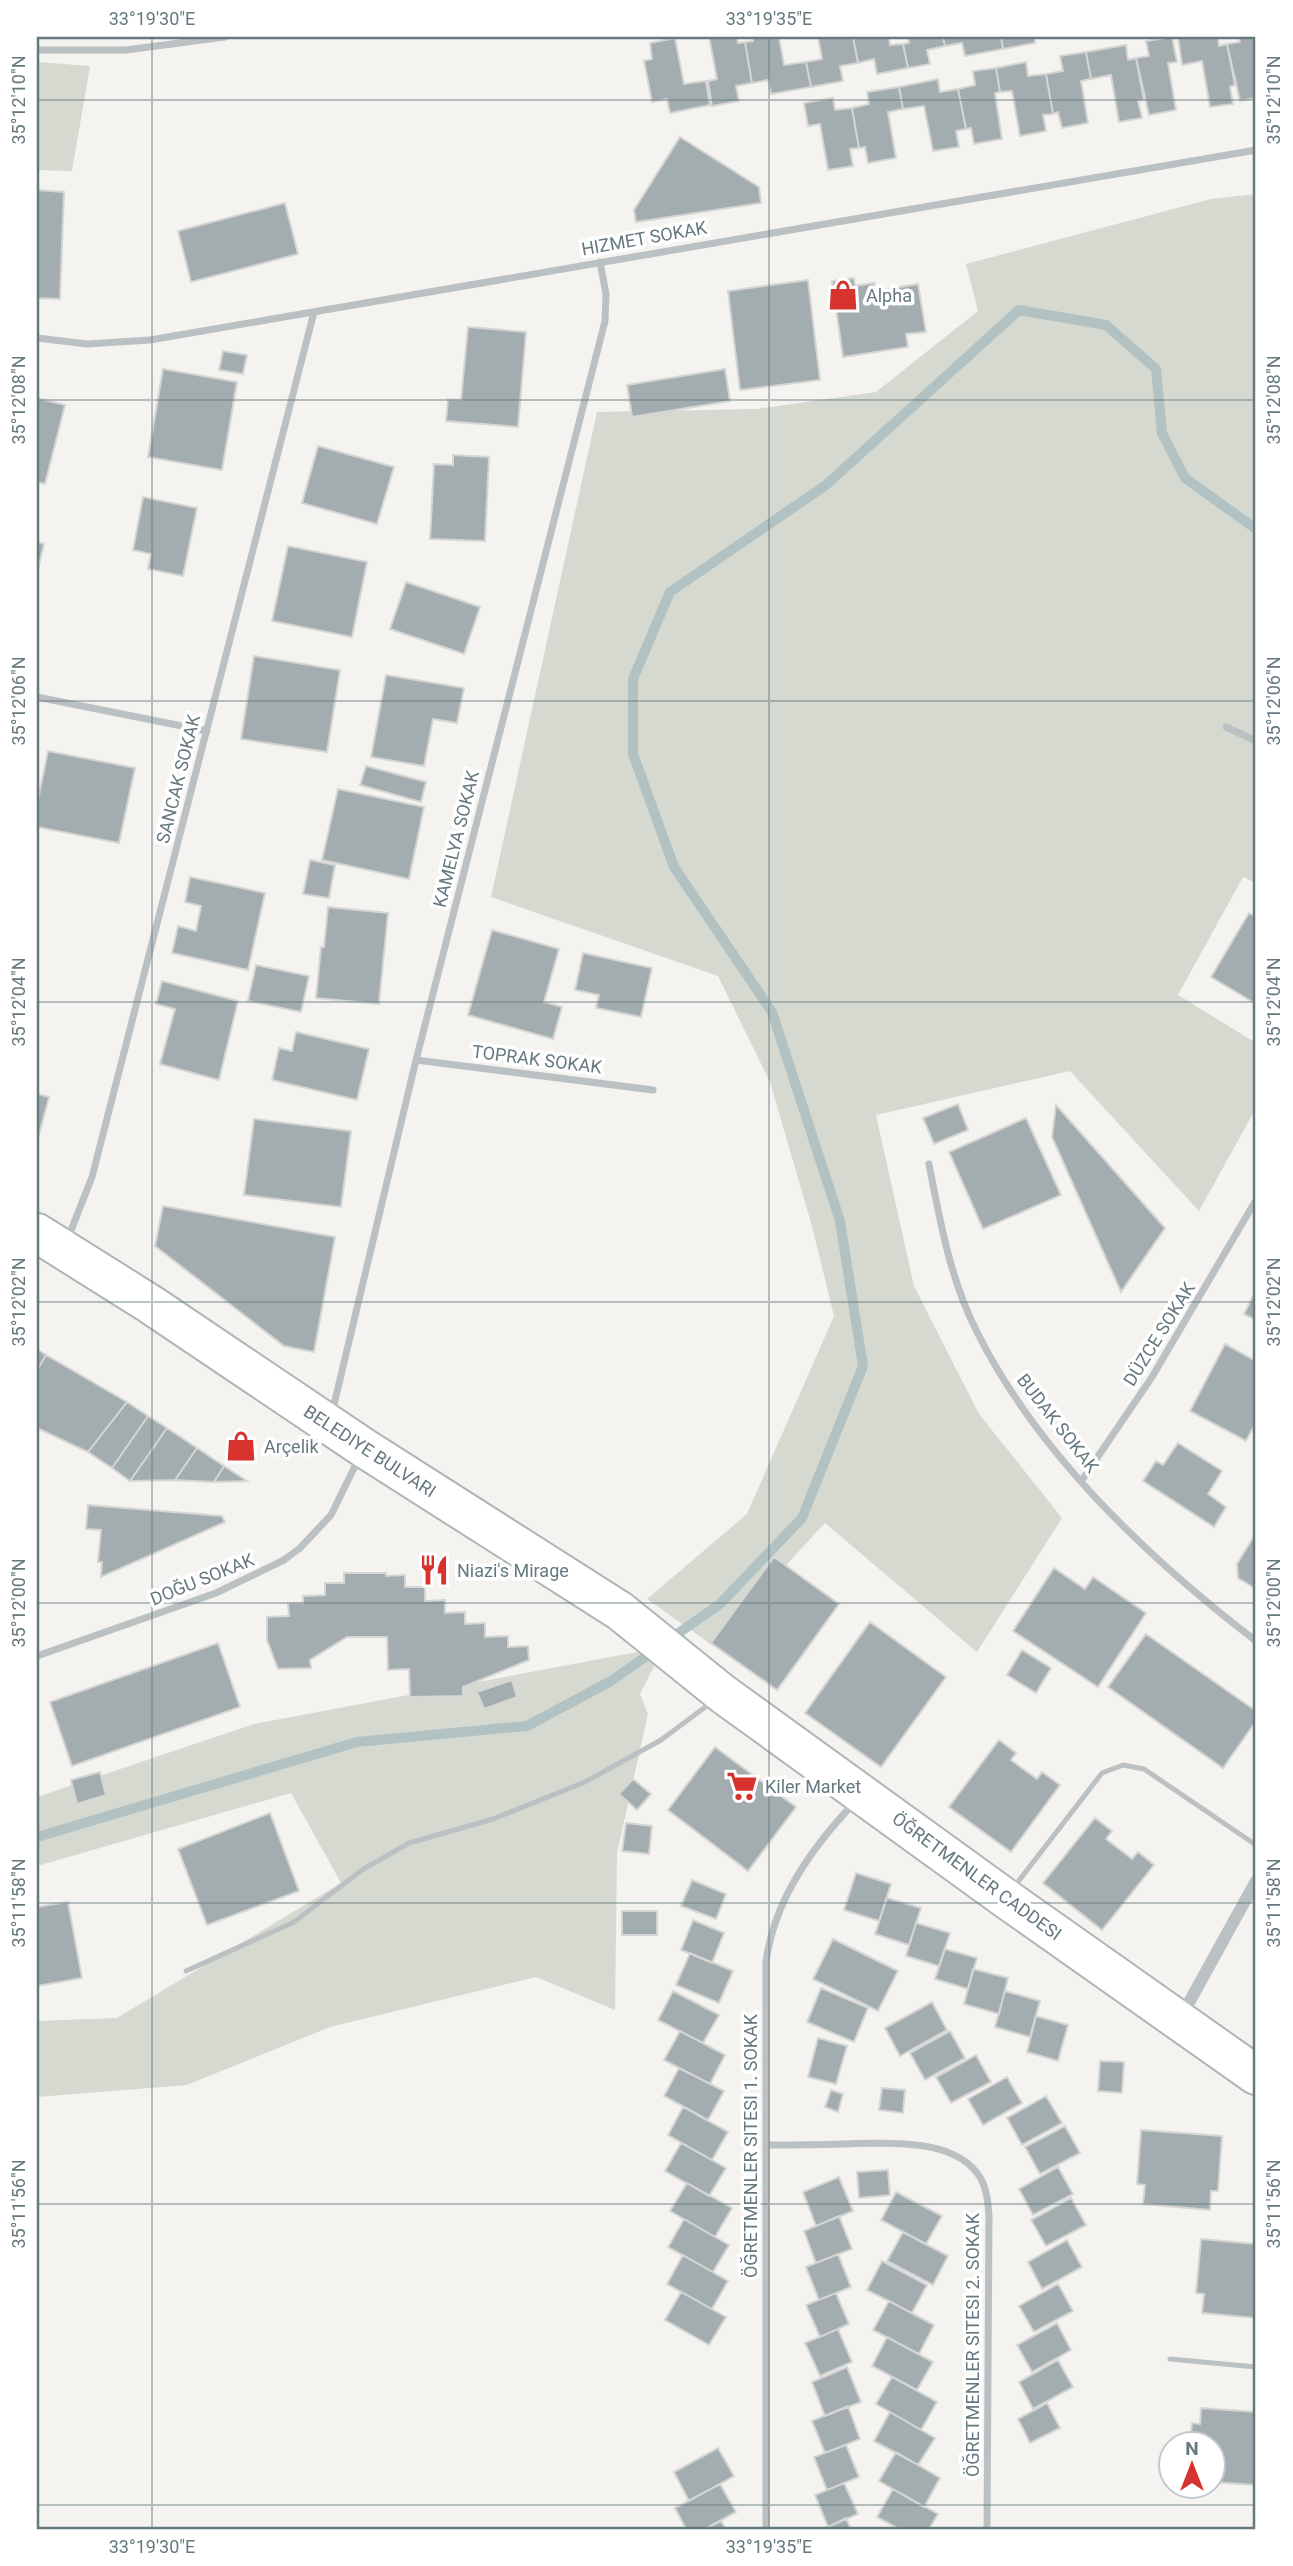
<svg xmlns="http://www.w3.org/2000/svg" width="1293" height="2566" font-family="Roboto,sans-serif">
<rect width="100%" height="100%" fill="#f4f3f0"/>
<path fill="#d5d9d0" d="M37,62L90,66L72,171L37,170Z
M1256,194V883L1243,877L1178,995L1256,1043V1108L1199,1211L1070,1071L876,1115L914,1286L979,1414L1062,1518L977,1652L825,1523L712,1645L647,1599L747,1514L834,1316L812,1226L770,1082L718,976L491,897L597,412L757,409L876,392L978,311L966,264L1211,199Z
M664,1647L640,1694L648,1714L617,1853L615,2010L536,1977L330,2027L187,2085L37,2097V2021L117,2018L341,1883L291,1793L37,1866V1797L254,1724Z"/>
<g fill="none" stroke-linecap="round" stroke-linejoin="round">
<path stroke="#b2c2c3" stroke-width="10" d="M670,1639L720,1604L802,1518L863,1366L840,1221L772,1012L674,867L633,754V679L670,592L826,485L1019,310L1106,325L1156,369L1162,433L1185,478L1256,529
M37,1837L357,1742L527,1726L611,1681L655,1650"/>
</g>
<path fill="#a3adaf" stroke="#d5d5d3" stroke-width="2" d="M709,37H737L738,43L745,42L752,83L736,86L739,101L712,106L708,81L717,79Z
M753,37H779L784,65L806,62L811,87L771,94L768,80L752,83L745,42L753,41Z
M818,37H853L858,63L840,66L843,81L811,87L806,62L822,59Z
M853,37H889L890,45L903,44L908,68L877,74L874,59L858,63Z
M908,37H943L945,46L927,50L930,64L908,68L903,44L909,43Z
M943,37H1001L1003,49L965,56L962,43L945,46Z
M1001,37H1035V43L1003,49Z
M1172,37L1177,62L1168,63L1176,110L1149,115L1136,58L1149,56L1146,41Z
M1178,37H1218L1219,46L1227,44L1235,85L1230,87L1233,104L1210,107L1202,61L1182,65Z
M1239,37H1256V98L1240,101L1227,44L1240,42Z
M675,38L684,84L706,81L710,105L670,113L667,99L652,102L644,61L652,59L650,43Z
M1126,45L1128,60L1136,58L1144,100L1138,101L1142,118L1119,122L1111,75L1091,79L1086,52Z
M1086,52L1091,79L1081,81L1088,123L1062,128L1058,112L1053,114L1046,74L1063,71L1060,56Z
M1026,62L1028,76L1046,74L1053,114L1043,115L1046,131L1020,136L1012,91L1000,92L996,68Z
M996,68L1000,92L995,93L1002,139L974,144L971,128L966,129L958,89L975,85L973,71Z
M938,79L940,92L958,89L966,129L956,131L959,147L933,151L924,106L903,109L899,87Z
M899,87L903,109L888,112L896,158L868,163L865,147L859,148L852,108L869,104L867,92Z
M833,98L835,110L852,108L859,148L850,149L853,166L828,170L820,124L808,126L804,103Z
M680,137L759,187L761,203L636,222L634,210Z
M37,190L64,192L60,299L37,298Z
M285,203L298,254L191,282L178,231Z
M854,278L855,286L874,283L875,291L918,284L926,332L906,334L908,347L843,357L832,281Z
M808,280L820,380L740,390L728,291Z
M468,327L526,332L518,427L446,421L448,399L461,400Z
M223,351L247,355L243,374L219,370Z
M163,369L237,382L222,470L148,457Z
M725,369L730,401L632,417L627,385Z
M37,398L65,405L45,484L37,482Z
M318,446L394,467L377,524L302,503Z
M453,455L489,457L485,541L430,539L434,464L453,465Z
M143,497L197,508L183,576L148,569L151,554L133,550Z
M37,542L44,544L37,573Z
M288,546L367,562L352,637L272,621Z
M406,582L480,607L464,654L390,629Z
M254,656L340,670L327,752L241,739Z
M386,675L464,688L457,723L433,719L424,766L371,757Z
M48,751L135,768L119,843L37,827V805Z
M366,766L426,782L421,802L360,785Z
M338,789L424,807L409,879L322,860Z
M310,860L335,865L329,898L303,894Z
M190,877L265,893L248,970L172,953L178,926L196,931L201,906L185,902Z
M328,907L388,913L379,1004L316,998L321,947H324Z
M1249,913L1256,917V1004L1211,977Z
M492,930L559,949L544,1002L562,1007L553,1039L468,1015Z
M583,953L652,968L641,1017L596,1008L599,995L575,990Z
M256,965L309,976L301,1012L248,1001Z
M162,981L238,1001L219,1080L160,1064L175,1009L156,1004Z
M296,1032L369,1049L357,1100L272,1080L279,1048L292,1051Z
M37,1094L49,1097L37,1142Z
M958,1104L968,1130L934,1144L923,1118Z
M1056,1105L1165,1228L1121,1292L1052,1137Z
M1026,1118L1061,1195L983,1229L949,1152Z
M254,1119L351,1131L341,1207L244,1195Z
M163,1206L335,1237L314,1352L284,1346L155,1246Z
M1256,1290V1320L1244,1314Z
M1225,1344L1256,1361V1427L1254,1426L1246,1441L1190,1411Z
M37,1349L46,1355L37,1370Z
M46,1355L127,1402L88,1452L37,1428V1370Z
M127,1402L148,1416L112,1468L88,1452Z
M148,1416L167,1428L130,1481L112,1468Z
M167,1428L197,1448L175,1480L130,1481Z
M1178,1443L1222,1471L1208,1494L1226,1507L1214,1527L1143,1481L1156,1461L1163,1465Z
M197,1448L224,1466L214,1482L175,1480Z
M224,1466L247,1481L214,1482Z
M88,1505L222,1516L225,1522L101,1577L102,1562H98L101,1530L86,1529Z
M1256,1533V1589L1238,1578L1237,1564Z
M774,1557L839,1604L777,1690L711,1643Z
M1054,1568L1085,1589L1093,1577L1146,1613L1098,1687L1013,1631Z
M344,1573H386V1576L405,1575V1587H425V1601L445,1600V1613L465,1612V1624L485,1623V1637L508,1636V1647L528,1646L529,1660L463,1687V1696L410,1697L409,1669L388,1670L387,1637H347L310,1660L311,1668L278,1669L267,1640V1617L289,1616L288,1603H303V1596L325,1595V1583H344Z
M870,1622L946,1677L881,1767L805,1713Z
M1146,1634L1256,1711V1721L1223,1768L1108,1687Z
M218,1643L240,1707L72,1766L50,1702Z
M1022,1650L1051,1668L1036,1693L1007,1675Z
M512,1680L517,1697L484,1709L477,1692Z
M999,1740L1016,1753L1011,1760L1037,1779L1042,1772L1060,1785L1011,1852L949,1807Z
M715,1747L796,1807L748,1871L668,1810Z
M100,1772L106,1795L77,1804L71,1780Z
M633,1779L651,1794L637,1810L619,1794Z
M270,1813L299,1891L207,1925L178,1849Z
M1095,1818L1112,1831L1106,1839L1132,1859L1138,1852L1154,1865L1102,1930L1043,1883Z
M626,1823L652,1826L649,1854L622,1851Z
M856,1873L891,1884L879,1921L844,1910Z
M692,1880L726,1894L716,1919L681,1906Z
M887,1898L921,1908L909,1945L875,1934Z
M68,1902L82,1978L37,1986V1907Z
M622,1911H657V1935H622Z
M693,1920L724,1933L712,1963L681,1950Z
M916,1923L950,1933L939,1966L906,1956Z
M833,1939L898,1971L878,2011L813,1979Z
M945,1949L977,1958L968,1989L935,1979Z
M690,1953L733,1971L719,2003L676,1985Z
M973,1969L1008,1978L999,2014L964,2004Z
M821,1988L868,2008L854,2042L807,2022Z
M673,1991L719,2015L703,2043L658,2020Z
M1005,1991L1040,2001L1030,2037L995,2027Z
M932,2002L947,2030L900,2056L885,2028Z
M1036,2016L1068,2025L1058,2061L1027,2052Z
M680,2031L725,2055L710,2084L664,2060Z
M950,2031L965,2058L925,2080L910,2053Z
M818,2038L847,2046L836,2084L808,2077Z
M976,2055L991,2082L951,2103L936,2077Z
M1100,2061L1124,2062L1122,2093L1098,2091Z
M679,2068L724,2091L708,2120L664,2096Z
M1007,2077L1022,2103L983,2125L968,2099Z
M882,2088L905,2090L903,2113L879,2110Z
M831,2090L843,2094L838,2112L825,2107Z
M1046,2096L1062,2123L1022,2145L1007,2118Z
M683,2107L728,2132L712,2160L668,2135Z
M1065,2126L1080,2153L1040,2174L1025,2147Z
M1141,2130L1222,2136L1218,2191H1211L1210,2210L1143,2204L1145,2185L1137,2184Z
M681,2143L726,2168L709,2196L665,2171Z
M1058,2167L1073,2194L1033,2215L1019,2189Z
M888,2170L890,2195L859,2198L857,2172Z
M839,2177L853,2211L816,2226L803,2192Z
M687,2183L732,2208L715,2237L670,2211Z
M896,2192L942,2216L926,2244L881,2220Z
M1071,2198L1086,2225L1046,2246L1031,2220Z
M839,2216L852,2249L816,2263L804,2231Z
M684,2219L729,2245L713,2272L668,2247Z
M903,2232L948,2256L933,2285L887,2261Z
M1201,2239L1256,2244V2318L1202,2313L1204,2294L1196,2293Z
M1067,2240L1082,2267L1042,2289L1028,2262Z
M838,2254L851,2287L819,2300L806,2267Z
M683,2255L728,2281L712,2309L667,2284Z
M882,2261L927,2285L912,2313L867,2290Z
M1058,2284L1073,2311L1034,2332L1019,2306Z
M681,2292L726,2317L709,2345L665,2320Z
M836,2293L849,2324L820,2337L806,2305Z
M889,2301L934,2325L919,2354L873,2330Z
M1057,2323L1071,2350L1032,2372L1017,2345Z
M838,2329L852,2362L820,2376L805,2343Z
M887,2337L933,2362L917,2390L872,2366Z
M1058,2360L1073,2387L1033,2409L1019,2382Z
M847,2367L861,2402L825,2416L812,2382Z
M892,2377L937,2402L921,2430L876,2404Z
M1047,2403L1060,2428L1030,2443L1018,2419Z
M848,2406L860,2439L825,2453L812,2421Z
M1201,2408L1256,2412V2485L1212,2482V2444H1190L1192,2423L1200,2424Z
M890,2412L935,2438L918,2465L874,2441Z
M846,2445L859,2477L827,2490L814,2457Z
M718,2448L734,2476L689,2501L674,2472Z
M896,2452L940,2478L924,2507L879,2481Z
M844,2483L858,2514L828,2527L815,2495Z
M720,2484L736,2512L705,2529H686L675,2508Z
M893,2489L938,2514L929,2529H899L877,2517Z
M846,2518L851,2529H822L828,2527Z
M721,2521L726,2529H705Z"/>
<g fill="none" stroke-linecap="round" stroke-linejoin="round">
<g stroke="#adb5b7" stroke-width="42">
<path id="secondary" d="M37,1233L150,1304L364,1448L620,1611L723,1694L1005,1898L1256,2075"/>
</g>
<path stroke="#bbc0c2" stroke-width="5" d="M1014,1887L1102,1773L1123,1765L1144,1769L1256,1845
M186,1971L294,1922L362,1870L409,1843L493,1819L585,1782L661,1740L712,1702
M1170,2359L1256,2367"/>
<path stroke="#bbc0c2" stroke-width="7" d="M37,50H126L225,37
M37,338L87,344L150,340L1256,150
M37,697L207,731
M1226,727L1256,741
M416,1060L653,1090
M929,1164C940,1221 950,1279 977,1332C1038,1454 1149,1559 1256,1641
M68,1238L92,1177L314,312
M332,1413L416,1060L605,321L606,294L600,262
M1082,1480L1152,1377L1256,1200
M37,1656L216,1593L284,1560L300,1548L331,1515L359,1458
M766,2145C791,2145 816,2145 842,2144C883,2143 957,2136 981,2179C987,2190 988,2203 989,2215L987,2529
M766,2529V1961C775,1899 811,1849 853,1804"/>
<path stroke="#bbc0c2" stroke-width="12" d="M1181,2017L1256,1881"/>
<use href="#secondary" stroke="#fff" stroke-width="38"/>
</g>
<path fill="none" stroke="#65797f" stroke-width="2" stroke-opacity="0.45" d="M152,37V2529M769,37V2529M37,100H1256M37,400H1256M37,701H1256M37,1002H1256M37,1302H1256M37,1603H1256M37,1903H1256M37,2204H1256M37,2505H1256"/>
<defs>
<g id="shop-bare" transform="scale(2.415)"><path d="M-5-2.5h2.3a2.7 3.5 0 0 1 5.4 0H5L5.5 6h-11ZM-1.5-2.5h3a1.5 2.3 0 0 0-3 0Z" fill="#d7332e" stroke="#fff" stroke-width="2.5" paint-order="stroke"/></g>
<g id="restaurant-bare" transform="scale(2.415)"><path d="M-5-6h1v4h1v-4h1v4h1v-4h1v5L-1.5 .5V6h-2V.5L-5-1ZM5-6V6H3V1.5H1.5Q1.5-4 5-6Z" fill="#d7332e" stroke="#fff" stroke-width="2.5" paint-order="stroke"/></g>
<g id="supermarket-bare" transform="scale(2.415)"><path d="M-6-5.5h2.5l.6 2H6L4.5 2H-2.5L-4.4-4H-6ZM-1.5 3.2a1.3 1.3 0 1 0 .1 0ZM3 3.2a1.3 1.3 0 1 0 .1 0Z" fill="#d7332e" stroke="#fff" stroke-width="2.5" paint-order="stroke"/></g>
</defs>
<g fill-rule="evenodd">
<use href="#shop-bare" x="843" y="295"/>
<use href="#shop-bare" x="241" y="1446"/>
<use href="#restaurant-bare" x="434" y="1570"/>
<use href="#supermarket-bare" x="742" y="1786"/>
</g>
<g text-anchor="middle" dominant-baseline="central" stroke-width="7" stroke-linejoin="round" paint-order="stroke">
<g font-size="18" fill="#65797f" stroke="#fff">
<text transform="translate(644 238) rotate(-10)">HIZMET SOKAK</text>
<text transform="translate(178 779) rotate(-76)">SANCAK SOKAK</text>
<text transform="translate(456 839) rotate(-76)">KAMELYA SOKAK</text>
<text transform="translate(537 1059) rotate(7)">TOPRAK SOKAK</text>
<text transform="translate(1159 1334) rotate(-58)">DÜZCE SOKAK</text>
<text transform="translate(1058 1423) rotate(52)">BUDAK SOKAK</text>
<text transform="translate(370 1451) rotate(33)">BELEDIYE BULVARI</text>
<text transform="translate(202 1579) rotate(-22)">DOĞU SOKAK</text>
<text transform="translate(977 1876) rotate(36)">ÖĞRETMENLER CADDESI</text>
<text transform="translate(750 2146) rotate(-90)">ÖĞRETMENLER SITESI 1. SOKAK</text>
<text transform="translate(972 2345) rotate(-90)">ÖĞRETMENLER SITESI 2. SOKAK</text>
</g>
<g font-size="18" fill="#65797f" stroke="#fff" text-anchor="start">
<text x="866" y="295">Alpha</text>
<text x="264" y="1446">Arçelik</text>
<text x="457" y="1570">Niazi's Mirage</text>
<text x="765" y="1786">Kiler Market</text>
</g>
</g>
<rect width="1293" height="2566" fill="none" stroke="#ffffff" stroke-width="77"/>
<g transform="translate(1192 2465)"><circle r="33" fill="#ffffff" stroke="#c1c9cc" stroke-width="2"/>
<path d="M0-5L12 26L0 18L-12 26Z" fill="#d7332e"/>
<text y="-10" font-size="19" font-weight="bold" text-anchor="middle" fill="#65797f">N</text>
</g>
<rect x="38" y="38" width="1216" height="2490" fill="none" stroke="#65797f" stroke-width="2.5"/>
<g font-size="18" text-anchor="middle" fill="#65797f">
<text x="152" y="25">33°19'30"E</text>
<text x="769" y="25">33°19'35"E</text>
<text transform="translate(19 100) rotate(-90)" y="6">35°12'10"N</text>
<text transform="translate(1274 100) rotate(-90)" y="6">35°12'10"N</text>
<text transform="translate(19 400) rotate(-90)" y="6">35°12'08"N</text>
<text transform="translate(1274 400) rotate(-90)" y="6">35°12'08"N</text>
<text transform="translate(19 701) rotate(-90)" y="6">35°12'06"N</text>
<text transform="translate(1274 701) rotate(-90)" y="6">35°12'06"N</text>
<text transform="translate(19 1002) rotate(-90)" y="6">35°12'04"N</text>
<text transform="translate(1274 1002) rotate(-90)" y="6">35°12'04"N</text>
<text transform="translate(19 1302) rotate(-90)" y="6">35°12'02"N</text>
<text transform="translate(1274 1302) rotate(-90)" y="6">35°12'02"N</text>
<text transform="translate(19 1603) rotate(-90)" y="6">35°12'00"N</text>
<text transform="translate(1274 1603) rotate(-90)" y="6">35°12'00"N</text>
<text transform="translate(19 1903) rotate(-90)" y="6">35°11'58"N</text>
<text transform="translate(1274 1903) rotate(-90)" y="6">35°11'58"N</text>
<text transform="translate(19 2204) rotate(-90)" y="6">35°11'56"N</text>
<text transform="translate(1274 2204) rotate(-90)" y="6">35°11'56"N</text>
<text x="152" y="2553">33°19'30"E</text>
<text x="769" y="2553">33°19'35"E</text>
</g>
</svg>
